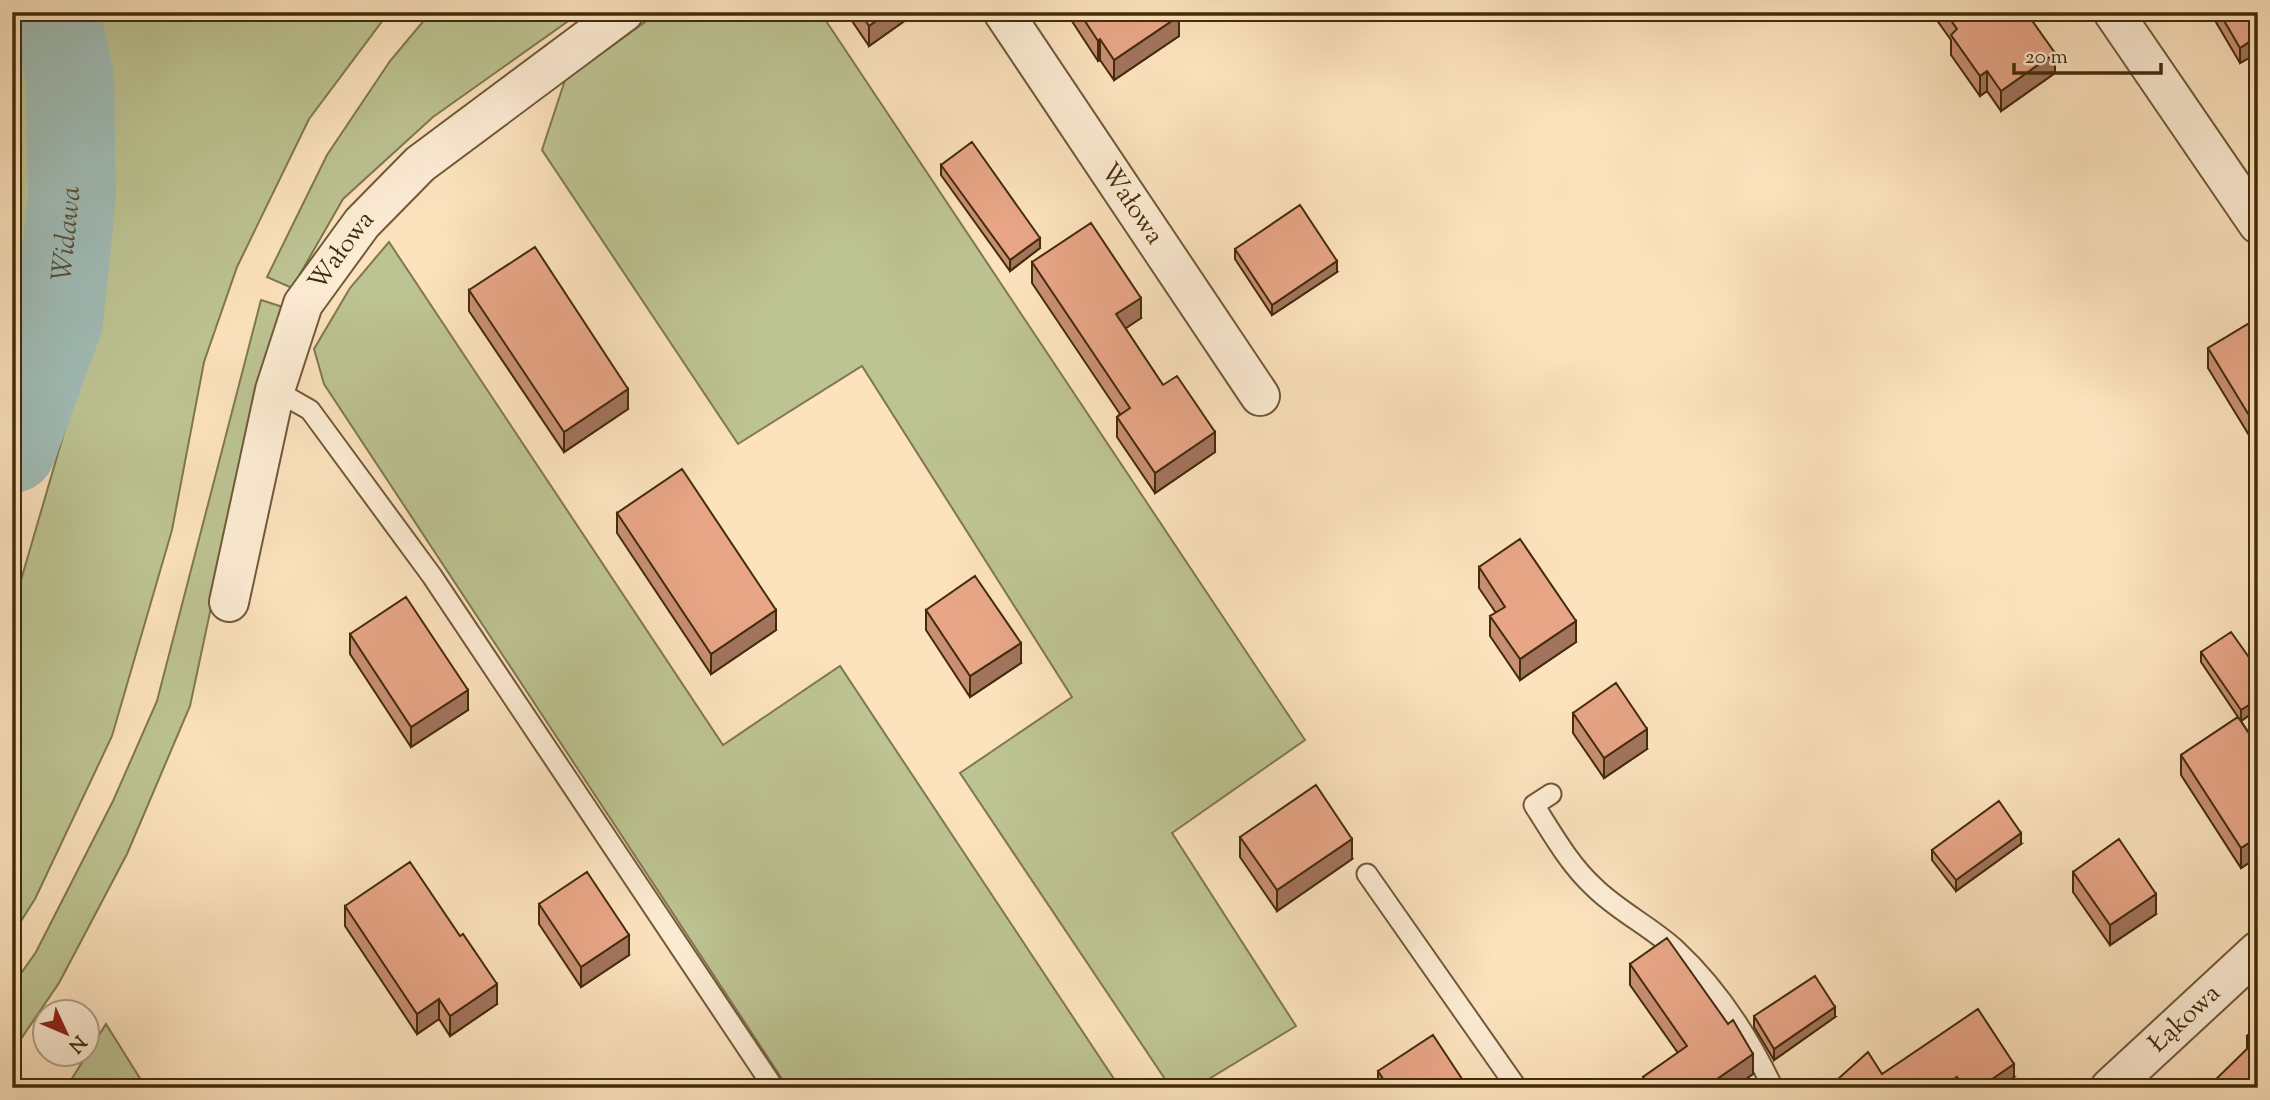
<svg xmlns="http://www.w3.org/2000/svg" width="2270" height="1100" font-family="'Sorts Mill Goudy',serif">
<rect width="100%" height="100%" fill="#fce3be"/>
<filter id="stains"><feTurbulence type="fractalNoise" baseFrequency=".00286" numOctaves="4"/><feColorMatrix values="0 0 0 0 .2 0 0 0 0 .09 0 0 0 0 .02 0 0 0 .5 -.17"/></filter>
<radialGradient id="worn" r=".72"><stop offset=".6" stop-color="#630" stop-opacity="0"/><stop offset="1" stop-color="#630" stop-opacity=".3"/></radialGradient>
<path fill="#bdc493" stroke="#80784e" stroke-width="2" d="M12,12H18L46,154L39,276L12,356Z
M85,12H389L309,119L237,267L204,362L172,530L112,736L35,899L12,935V611L93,333L110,173Z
M431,12H581L433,117L343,199L292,288L267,277L327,155L390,61Z
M659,12H820L1305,740L1172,833L1296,1026L1194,1088H1171L960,773L1072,697L862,366L738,444L542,150L565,80Z
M389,242L723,745L840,666L1120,1088H788L324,384L314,349L350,288Z
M261,300L286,308L244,453L190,706L127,854L59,983L12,1052V986L36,952L113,801L157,701Z
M106,1024L146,1088H66Z"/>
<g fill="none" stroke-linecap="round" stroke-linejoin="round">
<path stroke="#a0bdb7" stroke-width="88" id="s1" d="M12,449L59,321L72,195L70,78L56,12"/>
<g stroke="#715a37" stroke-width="23">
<path id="lane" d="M275,390L310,410L432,576L774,1088
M1551,794L1534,805C1552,833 1569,864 1594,887C1618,911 1650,926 1675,949C1717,988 1749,1037 1773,1088
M1367,874L1517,1088"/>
</g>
<g stroke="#715a37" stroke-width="42">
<g id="street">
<path id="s2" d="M1003,12L1260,396"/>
<path d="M2113,12L2258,224"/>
<path id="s3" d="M229,602L275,390L303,304L362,223L420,164L624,12"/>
<path id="s4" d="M2110,1088L2258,951"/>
</g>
</g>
<use href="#lane" stroke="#fdedd5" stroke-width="19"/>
<use href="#street" stroke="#fdedd5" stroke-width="38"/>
</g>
<path fill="#c88f74" stroke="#432c0a" stroke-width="2" d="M846,12H917L869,46Z
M1066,12H1176L1179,36L1114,80L1100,60L1098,61Z
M1931,12H2026L2055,73L2001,111L1987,91L1980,96L1951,55V40Z
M2210,12H2258V71L2249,58L2240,63Z
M941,165L1040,248L1010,271L941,175Z
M1235,249L1337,272L1272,315L1235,259Z
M1032,262L1141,318L1125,328L1163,385L1215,452L1155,493L1117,437V417L1120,414L1032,283Z
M469,290L628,409L564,452L469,311Z
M2258,318V450L2208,368V348Z
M617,513L776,630L711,674L617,533Z
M1479,567L1576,642L1520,680L1490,636V616L1496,613L1479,588Z
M926,610L1021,663L970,697L926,630Z
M350,634L468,710L411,747L350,654Z
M2201,652L2258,670V709L2241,721L2258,747V857L2241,868L2181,775V755L2238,717L2201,662Z
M1573,713L1647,749L1604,778L1573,733Z
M1240,837L1352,859L1277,911L1240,857Z
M2021,844L1956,891L1932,860V850Z
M2073,872L2156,914L2110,945L2073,892Z
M539,904L629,955L581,987L539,924Z
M345,906L497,1004L450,1036L439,1019L417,1034L345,926Z
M1630,964L1728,1024L1753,1074L1733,1088H1643V1077L1678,1053L1630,985Z
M1754,1016L1835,1017L1774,1060L1754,1027Z
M2258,1026V1088L2247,1049V1036Z
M1378,1071L1468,1088H1378Z
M1882,1074L2014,1077L1999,1088H1828Z"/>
<path fill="#a2745e" stroke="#432c0a" stroke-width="2" d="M888,12H917L869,46V26Z
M1179,16V36L1114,80V60Z
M1100,39V60L1098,61V41Z
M2249,42V58L2240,63V48Z
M2055,53V73L2001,111V91Z
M1987,71V91L1980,96V76Z
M1040,238V248L1010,271V260Z
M1337,261V272L1272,315V305Z
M1141,298V318L1116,335V314Z
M628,389V409L564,452V432Z
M1215,432V452L1155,493V473Z
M776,610V630L711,674V654Z
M1576,621V642L1520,680V659Z
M1021,643V663L970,697V676Z
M468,690V710L411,747V727Z
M2258,699V709L2241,721V710Z
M1647,729V749L1604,778V758Z
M2021,833V844L1956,891V880Z
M2258,837V857L2241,868V848Z
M1352,839V859L1277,911V890Z
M2156,894V914L2110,945V925Z
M629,935V955L581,987V967Z
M497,984V1004L450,1036V1016Z
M439,999V1019L417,1034V1014Z
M1835,1007V1017L1774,1060V1049Z
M1753,1054V1074L1733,1088H1704Z
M2014,1064V1077L1999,1088H1979Z
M1957,1077V1088H1940Z"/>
<path fill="#e8a687" stroke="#432c0a" stroke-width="2" d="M860,12H888L869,26Z
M1079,12H1176L1179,16L1114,60L1100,39L1098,41Z
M1945,12H2026L2055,53L2001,91L1987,71L1980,76L1951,35L1957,29Z
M2219,12H2258V55L2249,42L2240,48Z
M972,142L1040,238L1010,260L941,165Z
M1300,205L1337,261L1272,305L1235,249Z
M1091,223L1141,298L1116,314L1163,385L1177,376L1215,432L1155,473L1117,417L1130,408L1032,262Z
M535,247L628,389L564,432L469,290Z
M2258,318V430L2208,348Z
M682,469L776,610L711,654L617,513Z
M1520,539L1576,621L1520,659L1490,616L1505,607L1479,567Z
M975,576L1021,643L970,676L926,610Z
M406,597L468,690L411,727L350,634Z
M2231,632L2258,670V699L2241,710L2201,652Z
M1616,683L1647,729L1604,758L1573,713Z
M2238,717L2258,747V794L2255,796L2258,801V837L2241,848L2181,755Z
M1316,785L1352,839L1277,890L1240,837Z
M1999,801L2021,833L1956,880L1932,850Z
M2119,839L2156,894L2110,925L2073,872Z
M410,862L460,936L463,934L497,984L450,1016L439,999L417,1014L345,906Z
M587,872L629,935L581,967L539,904Z
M1667,938L1728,1024L1733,1020L1753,1054L1704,1088H1651L1643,1077L1687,1046L1630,964Z
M1815,976L1835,1007L1774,1049L1754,1016Z
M1978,1009L2014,1064L1979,1088H1964L1957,1077L1940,1088H1828L1868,1052L1882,1074Z
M2258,1026V1088H2207L2253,1043L2247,1036Z
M1433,1035L1468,1088H1389L1378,1071Z"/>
<g text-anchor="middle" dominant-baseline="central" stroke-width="5" stroke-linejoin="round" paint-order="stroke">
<g font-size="26" fill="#432c0a" stroke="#fdedd5">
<text stroke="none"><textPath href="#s2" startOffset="231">Wałowa</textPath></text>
<text stroke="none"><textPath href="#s3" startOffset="373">Wałowa</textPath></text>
<text stroke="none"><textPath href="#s4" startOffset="102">Łąkowa</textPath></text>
</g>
<g font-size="28" font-style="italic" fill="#5a5035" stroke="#fdedd5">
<text stroke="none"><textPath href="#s1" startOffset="224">Widawa</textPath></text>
</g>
</g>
<rect width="2270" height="1100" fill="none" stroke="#fce3be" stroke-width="42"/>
<rect x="14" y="14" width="2242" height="1072" fill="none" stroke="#432c0a" stroke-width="3.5"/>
<rect x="21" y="21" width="2228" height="1058" fill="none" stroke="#432c0a" stroke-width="2"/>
<g transform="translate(66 1033) rotate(134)"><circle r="33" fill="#fdedd5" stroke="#b3a084" stroke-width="2"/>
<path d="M0-5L12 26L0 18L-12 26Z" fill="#8f2418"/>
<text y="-10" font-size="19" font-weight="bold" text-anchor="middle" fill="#432c0a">N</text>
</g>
<path d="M2014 63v10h147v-10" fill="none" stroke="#432c0a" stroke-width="3.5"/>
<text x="2025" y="63" font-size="21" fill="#432c0a" stroke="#fdedd5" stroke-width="5" paint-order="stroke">20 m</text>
<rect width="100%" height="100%" filter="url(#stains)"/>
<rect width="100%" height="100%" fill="url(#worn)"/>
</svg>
